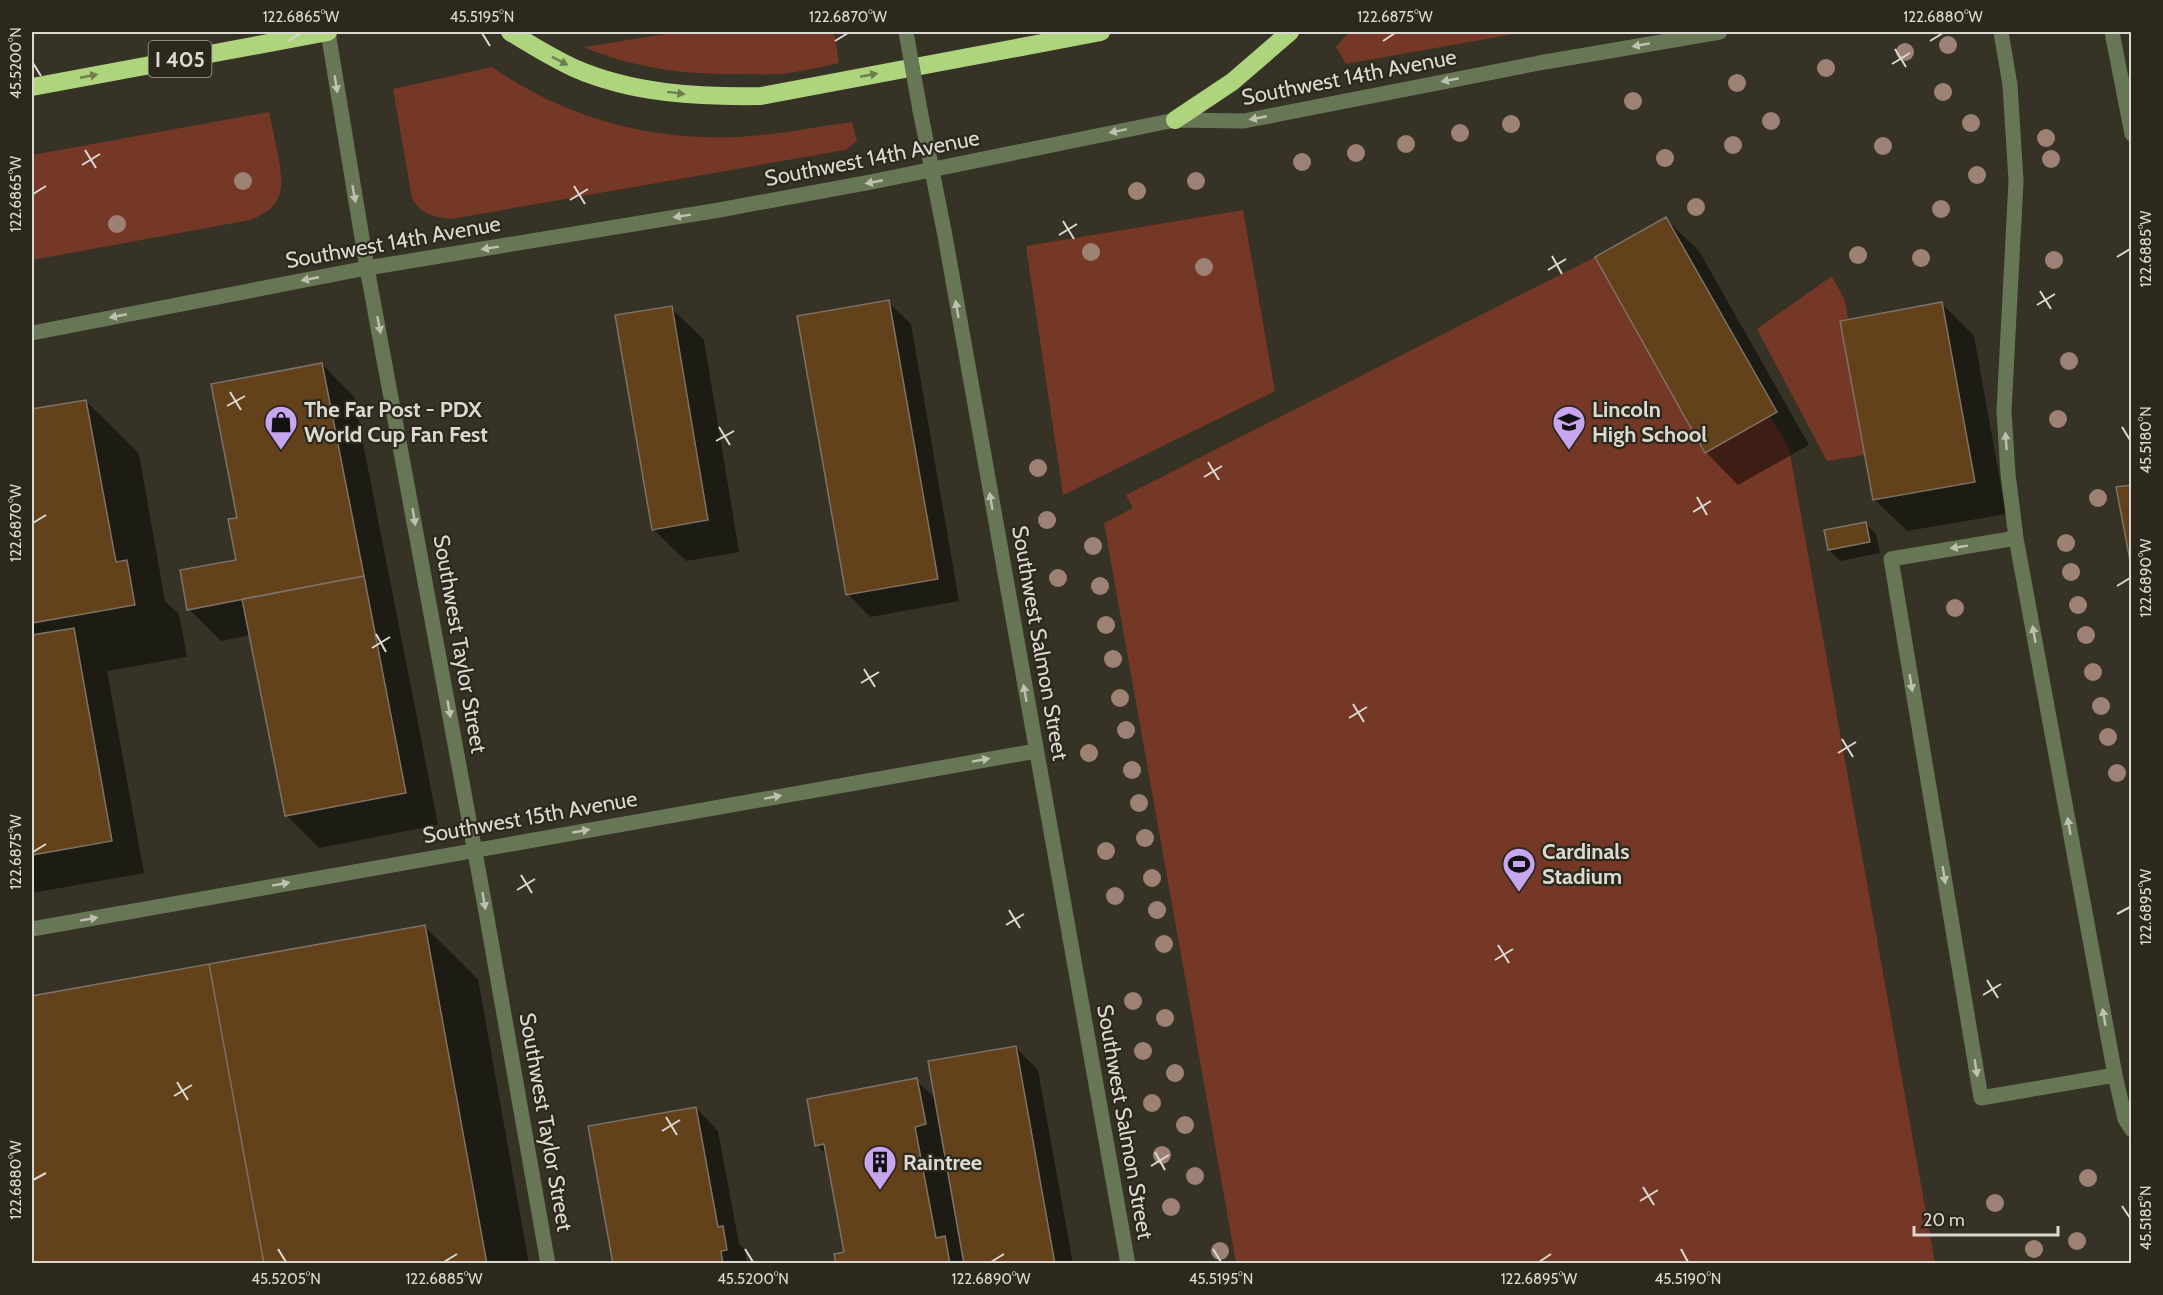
<svg xmlns="http://www.w3.org/2000/svg" width="2163" height="1295" font-family="Cabin,sans-serif">
<rect width="100%" height="100%" fill="#363326"/>
<path fill="#753726" d="M678,32H834L839,63C820,67 800,72 780,74C768,75 755,74 743,74C688,75 635,69 584,47Z
M1349,32H1525L1346,64L1336,47Z
M492,67C565,118 649,141 738,137C776,135 814,127 852,122L857,141L845,150L451,219C433,216 421,215 412,198L393,89Z
M269,112C272,126 275,141 278,155C284,187 285,207 250,220L32,260V155Z
M1243,210L1275,391L1063,495L1026,246Z
M1595,257L1705,453L1770,416L1789,448L1935,1263H1236L1104,523L1133,508L1126,495Z
M1832,276L1845,301L1848,319L1840,321L1865,455L1827,461L1757,329Z"/>
<path fill="#0007" d="M1666,219L1699,251L1809,445L1738,485L1706,452L1597,258Z
M888,302L911,324L959,601L870,617L848,594Z
M1942,304L1974,336L2006,514L1907,531L1874,499Z
M671,308L704,340L739,552L686,561L653,529Z
M322,364L354,397L438,825L319,848L286,815L251,635L221,641L189,609L237,561L238,519Z
M86,401L139,454L165,601L179,614L187,657L107,671L144,873L32,893V411Z
M1865,523L1876,534L1880,553L1840,561L1829,550Z
M425,927L478,979L529,1264H34L32,1252V997Z
M1016,1048L1038,1070L1073,1264H838L846,1253L827,1156L817,1145L916,1080L937,1100Z
M696,1108L718,1131L739,1244L745,1250L747,1264H615Z"/>
<path fill="#63411a" stroke="#7d7267" stroke-width="1.5" d="M1666,217L1777,412L1705,453L1595,257Z
M889,300L938,579L846,595L797,316Z
M1942,302L1975,482L1873,500L1840,321Z
M672,306L708,520L652,530L615,315Z
M322,363L364,576L187,610L180,570L236,560L228,519L237,518L211,384Z
M86,400L116,562L127,560L135,605L32,623V409Z
M2132,485V571L2116,487Z
M1866,522L1870,542L1828,550L1824,530Z
M364,576L406,793L285,816L242,599Z
M74,628L112,841L32,855V635Z
M425,925L487,1264H264L209,964Z
M209,964L264,1264H32V996Z
M1016,1046L1055,1264H964L928,1061Z
M917,1078L926,1124L915,1127L936,1238L945,1236L950,1264H836L834,1254L844,1252L824,1144L815,1146L807,1099Z
M696,1107L718,1227L723,1226L727,1250L721,1251L723,1264H613L588,1126Z"/>
<g fill="none" stroke-linecap="round" stroke-linejoin="round">
<path stroke="#677755" stroke-width="15" d="M328,32L367,268L484,901L548,1264
M2001,32L2010,85L2016,181L2004,411L2008,474L2016,538L2115,1075L2125,1119L2132,1130
M2112,32L2132,134
M920,110L945,236L1128,1264
M32,333L367,268L719,210L871,182L1175,120L1244,121L1539,63L1720,32
M2016,538L1891,559L1981,1098L2115,1075
M32,929L1036,751"/>
<path stroke="#afd47e" stroke-width="18" d="M510,32C531,45 552,58 574,68C633,94 699,97 761,96L1101,32
M32,87L328,32
M1175,120L1232,82L1290,32"/>
<path stroke="#677755" stroke-width="15" d="M906,32L920,110"/>
</g>
<g fill="#9d8174">
<circle cx="1948" cy="45" r="9"/>
<circle cx="1905" cy="52" r="9"/>
<circle cx="1826" cy="68" r="9"/>
<circle cx="1737" cy="83" r="9"/>
<circle cx="1943" cy="92" r="9"/>
<circle cx="1633" cy="101" r="9"/>
<circle cx="1771" cy="121" r="9"/>
<circle cx="1971" cy="123" r="9"/>
<circle cx="1511" cy="124" r="9"/>
<circle cx="1460" cy="133" r="9"/>
<circle cx="2046" cy="138" r="9"/>
<circle cx="1406" cy="144" r="9"/>
<circle cx="1733" cy="145" r="9"/>
<circle cx="1883" cy="146" r="9"/>
<circle cx="1356" cy="153" r="9"/>
<circle cx="1665" cy="158" r="9"/>
<circle cx="2051" cy="159" r="9"/>
<circle cx="1302" cy="162" r="9"/>
<circle cx="1977" cy="175" r="9"/>
<circle cx="243" cy="181" r="9"/>
<circle cx="1196" cy="181" r="9"/>
<circle cx="1137" cy="191" r="9"/>
<circle cx="1696" cy="207" r="9"/>
<circle cx="1941" cy="209" r="9"/>
<circle cx="117" cy="224" r="9"/>
<circle cx="1091" cy="252" r="9"/>
<circle cx="1858" cy="255" r="9"/>
<circle cx="1921" cy="258" r="9"/>
<circle cx="2054" cy="260" r="9"/>
<circle cx="1204" cy="267" r="9"/>
<circle cx="2069" cy="361" r="9"/>
<circle cx="2058" cy="419" r="9"/>
<circle cx="1038" cy="468" r="9"/>
<circle cx="2098" cy="498" r="9"/>
<circle cx="1047" cy="520" r="9"/>
<circle cx="2066" cy="543" r="9"/>
<circle cx="1093" cy="546" r="9"/>
<circle cx="2071" cy="572" r="9"/>
<circle cx="1058" cy="578" r="9"/>
<circle cx="1100" cy="586" r="9"/>
<circle cx="2078" cy="605" r="9"/>
<circle cx="1955" cy="608" r="9"/>
<circle cx="1106" cy="625" r="9"/>
<circle cx="2086" cy="635" r="9"/>
<circle cx="1113" cy="659" r="9"/>
<circle cx="2093" cy="672" r="9"/>
<circle cx="1120" cy="698" r="9"/>
<circle cx="2101" cy="706" r="9"/>
<circle cx="1126" cy="730" r="9"/>
<circle cx="2108" cy="737" r="9"/>
<circle cx="1089" cy="753" r="9"/>
<circle cx="1132" cy="770" r="9"/>
<circle cx="2117" cy="773" r="9"/>
<circle cx="1139" cy="803" r="9"/>
<circle cx="1145" cy="838" r="9"/>
<circle cx="1106" cy="851" r="9"/>
<circle cx="1152" cy="878" r="9"/>
<circle cx="1115" cy="896" r="9"/>
<circle cx="1157" cy="910" r="9"/>
<circle cx="1164" cy="944" r="9"/>
<circle cx="1133" cy="1001" r="9"/>
<circle cx="1165" cy="1018" r="9"/>
<circle cx="1143" cy="1051" r="9"/>
<circle cx="1175" cy="1073" r="9"/>
<circle cx="1152" cy="1103" r="9"/>
<circle cx="1185" cy="1125" r="9"/>
<circle cx="1162" cy="1155" r="9"/>
<circle cx="1195" cy="1176" r="9"/>
<circle cx="2088" cy="1178" r="9"/>
<circle cx="1995" cy="1203" r="9"/>
<circle cx="1171" cy="1207" r="9"/>
<circle cx="2077" cy="1241" r="9"/>
<circle cx="2034" cy="1249" r="9"/>
<circle cx="1220" cy="1251" r="9"/>
</g>
<defs><path id="oneway-solid" d="M-6-.8H1V-3.2L6.5 0L1 3.2V.8H-6Z" transform="scale(1.5)"/></defs>
<g fill="#bec0b2">
<use href="#oneway-solid" transform="translate(1641 45) rotate(170)"/>
<use href="#oneway-solid" transform="translate(1450 80) rotate(169)"/>
<use href="#oneway-solid" transform="translate(336 84) rotate(81)"/>
<use href="#oneway-solid" transform="translate(1258 118) rotate(169)"/>
<use href="#oneway-solid" transform="translate(1118 131) rotate(168)"/>
<use href="#oneway-solid" transform="translate(874 182) rotate(169)"/>
<use href="#oneway-solid" transform="translate(354 194) rotate(80)"/>
<use href="#oneway-solid" transform="translate(682 216) rotate(171)"/>
<use href="#oneway-solid" transform="translate(490 248) rotate(171)"/>
<use href="#oneway-solid" transform="translate(310 279) rotate(169)"/>
<use href="#oneway-solid" transform="translate(957 309) rotate(-100)"/>
<use href="#oneway-solid" transform="translate(118 316) rotate(169)"/>
<use href="#oneway-solid" transform="translate(379 325) rotate(79)"/>
<use href="#oneway-solid" transform="translate(2006 441) rotate(-94)"/>
<use href="#oneway-solid" transform="translate(991 501) rotate(-100)"/>
<use href="#oneway-solid" transform="translate(414 517) rotate(80)"/>
<use href="#oneway-solid" transform="translate(1959 547) rotate(171)"/>
<use href="#oneway-solid" transform="translate(2034 634) rotate(-100)"/>
<use href="#oneway-solid" transform="translate(1911 683) rotate(81)"/>
<use href="#oneway-solid" transform="translate(1025 693) rotate(-100)"/>
<use href="#oneway-solid" transform="translate(449 709) rotate(80)"/>
<use href="#oneway-solid" transform="translate(981 760) rotate(-10)"/>
<use href="#oneway-solid" transform="translate(773 797) rotate(-10)"/>
<use href="#oneway-solid" transform="translate(2069 826) rotate(-100)"/>
<use href="#oneway-solid" transform="translate(581 831) rotate(-10)"/>
<use href="#oneway-solid" transform="translate(1944 875) rotate(81)"/>
<use href="#oneway-solid" transform="translate(281 884) rotate(-10)"/>
<use href="#oneway-solid" transform="translate(484 901) rotate(80)"/>
<use href="#oneway-solid" transform="translate(89 919) rotate(-10)"/>
<use href="#oneway-solid" transform="translate(2104 1017) rotate(-100)"/>
<use href="#oneway-solid" transform="translate(1976 1068) rotate(81)"/>
</g>
<g fill="#6e7e4d">
<use href="#oneway-solid" transform="translate(560 61) rotate(27)"/>
<use href="#oneway-solid" transform="translate(869 75) rotate(-11)"/>
<use href="#oneway-solid" transform="translate(89 76) rotate(-11)"/>
<use href="#oneway-solid" transform="translate(676 93) rotate(7)"/>
</g>
<path fill="none" stroke="#dbd9d1" stroke-width="2" d="M482,33L490,46M288,41L301,33M835,41L848,33M1383,41L1395,33M1930,41L1943,33M1895,49L1906,67M33,63L41,76M1892,64L1910,53M85,150L96,168M82,165L100,154M574,186L585,204M33,194L46,186M570,200L588,189M1063,221L1074,239M1059,235L1077,224M1552,256L1562,274M2117,257L2130,249M1548,270L1566,259M2040,291L2051,309M2037,305L2055,294M230,392L241,410M227,406L245,396M719,427L730,445M2122,427L2130,440M716,441L734,431M1208,462L1219,480M1204,477L1222,466M1697,497L1707,515M1693,512L1711,501M33,523L46,515M2117,586L2130,578M376,634L386,652M372,648L390,637M864,669L875,687M861,683L879,672M1353,704L1364,722M1349,718L1367,707M1842,739L1853,757M1838,753L1856,742M33,852L46,844M521,875L532,893M517,890L535,879M1009,910L1020,928M2117,914L2130,907M1006,925L1024,914M1498,945L1509,963M1495,960L1513,949M1987,980L1998,998M1983,995L2001,984M177,1082L188,1100M174,1096L192,1085M666,1117L677,1135M662,1131L680,1120M1155,1152L1165,1170M1151,1166L1169,1155M33,1180L46,1173M1643,1187L1654,1205M1640,1201L1658,1190M2122,1206L2130,1218M278,1249L286,1262M745,1249L753,1262M1213,1249L1221,1262M1681,1249L1688,1262M444,1262L457,1254M991,1262L1004,1254M1539,1262L1551,1254"/>
<defs>
<g id="shop-pin" transform="scale(1.725)"><path d="M0 17L-7.5 6A9.5 9.5 0 1 1 7.5 6Z" fill="#c8a6ef" stroke="#2c291c"/><path d="M-5-2.5h2.3a2.7 3.5 0 0 1 5.4 0H5L5.5 6h-11ZM-1.5-2.5h3a1.5 2.3 0 0 0-3 0Z" fill="#111"/></g>
<g id="school-pin" transform="scale(1.725)"><path d="M0 17L-7.5 6A9.5 9.5 0 1 1 7.5 6Z" fill="#c8a6ef" stroke="#2c291c"/><path d="M0-5L7-2L0 1L-7-2ZM-4 1L0 2.5L4 1V4Q0 6-4 4Z" fill="#111"/></g>
<g id="stadium-pin" transform="scale(1.725)"><path d="M0 17L-7.5 6A9.5 9.5 0 1 1 7.5 6Z" fill="#c8a6ef" stroke="#2c291c"/><path d="M0-5a6.5 5 0 1 0 0 10a6.5 5 0 1 0 0-10ZM-3.5-1.8h7v3.6h-7Z" fill="#111"/></g>
<g id="building-pin" transform="scale(1.725)"><path d="M0 17L-7.5 6A9.5 9.5 0 1 1 7.5 6Z" fill="#c8a6ef" stroke="#2c291c"/><path d="M-4-6H4V6H1V3H-1V6H-4ZM-2.5-4.3h1.7v1.8h-1.7ZM.8-4.3h1.7v1.8H.8ZM-2.5-1h1.7V.8h-1.7ZM.8-1h1.7V.8H.8Z" fill="#111"/></g>
</defs>
<g fill-rule="evenodd">
<use href="#shop-pin" x="281" y="422"/>
<use href="#school-pin" x="1569" y="422"/>
<use href="#stadium-pin" x="1519" y="864"/>
<use href="#building-pin" x="880" y="1162"/>
</g>
<g text-anchor="middle" dominant-baseline="central" stroke-width="4.5" stroke-linejoin="round" paint-order="stroke">
<rect fill="#2c291c" stroke="#a6a49b" stroke-width="1.5" x="148.5" y="41" width="63" height="36" rx="4.5"/>
<g font-size="21" font-weight="bold" fill="#dbd9d1">
<text x="180" y="59">I 405</text>
</g>
<g font-size="22" fill="#dbd9d1" stroke="#2c291c">
<text transform="translate(1349 77) rotate(-11)">Southwest 14th Avenue</text>
<text transform="translate(872 158) rotate(-11)">Southwest 14th Avenue</text>
<text transform="translate(393 242) rotate(-10)">Southwest 14th Avenue</text>
<text transform="translate(1040 643) rotate(80)">Southwest Salmon Street</text>
<text transform="translate(460 644) rotate(80)">Southwest Taylor Street</text>
<text transform="translate(530 817) rotate(-10)">Southwest 15th Avenue</text>
<text transform="translate(546 1122) rotate(80)">Southwest Taylor Street</text>
<text transform="translate(1125 1122) rotate(80)">Southwest Salmon Street</text>
</g>
<g font-size="22" font-weight="bold" fill="#dbd9d1" stroke="#2c291c" text-anchor="start">
<text x="304" y="409">The Far Post - PDX<tspan x="304" dy="25">World Cup Fan Fest</tspan></text>
<text x="1592" y="409">Lincoln<tspan x="1592" dy="25">High School</tspan></text>
<text x="1542" y="851">Cardinals<tspan x="1542" dy="25">Stadium</tspan></text>
<text x="903" y="1162">Raintree</text>
</g>
</g>
<rect width="2163" height="1295" fill="none" stroke="#2c291c" stroke-width="66"/>
<path d="M1914 1226v9h144v-9" fill="none" stroke="#dbd9d1" stroke-width="3"/>
<text x="1923" y="1226" font-size="18" fill="#dbd9d1" stroke="#2c291c" stroke-width="4.5" paint-order="stroke">20 m</text>
<rect x="33" y="33" width="2097" height="1229" fill="none" stroke="#dbd9d1" stroke-width="2"/>
<g font-size="15" text-anchor="middle" fill="#dbd9d1">
<text x="301" y="22">122.6865°W</text>
<text x="482" y="22">45.5195°N</text>
<text x="848" y="22">122.6870°W</text>
<text x="1395" y="22">122.6875°W</text>
<text x="1943" y="22">122.6880°W</text>
<text transform="translate(16 63) rotate(-90)" y="5">45.5200°N</text>
<text transform="translate(16 194) rotate(-90)" y="5">122.6865°W</text>
<text transform="translate(2146 249) rotate(-90)" y="5">122.6885°W</text>
<text transform="translate(2146 440) rotate(-90)" y="5">45.5180°N</text>
<text transform="translate(16 523) rotate(-90)" y="5">122.6870°W</text>
<text transform="translate(2146 578) rotate(-90)" y="5">122.6890°W</text>
<text transform="translate(16 852) rotate(-90)" y="5">122.6875°W</text>
<text transform="translate(2146 907) rotate(-90)" y="5">122.6895°W</text>
<text transform="translate(16 1180) rotate(-90)" y="5">122.6880°W</text>
<text transform="translate(2146 1218) rotate(-90)" y="5">45.5185°N</text>
<text x="286" y="1284">45.5205°N</text>
<text x="444" y="1284">122.6885°W</text>
<text x="753" y="1284">45.5200°N</text>
<text x="991" y="1284">122.6890°W</text>
<text x="1221" y="1284">45.5195°N</text>
<text x="1539" y="1284">122.6895°W</text>
<text x="1688" y="1284">45.5190°N</text>
</g>
</svg>
